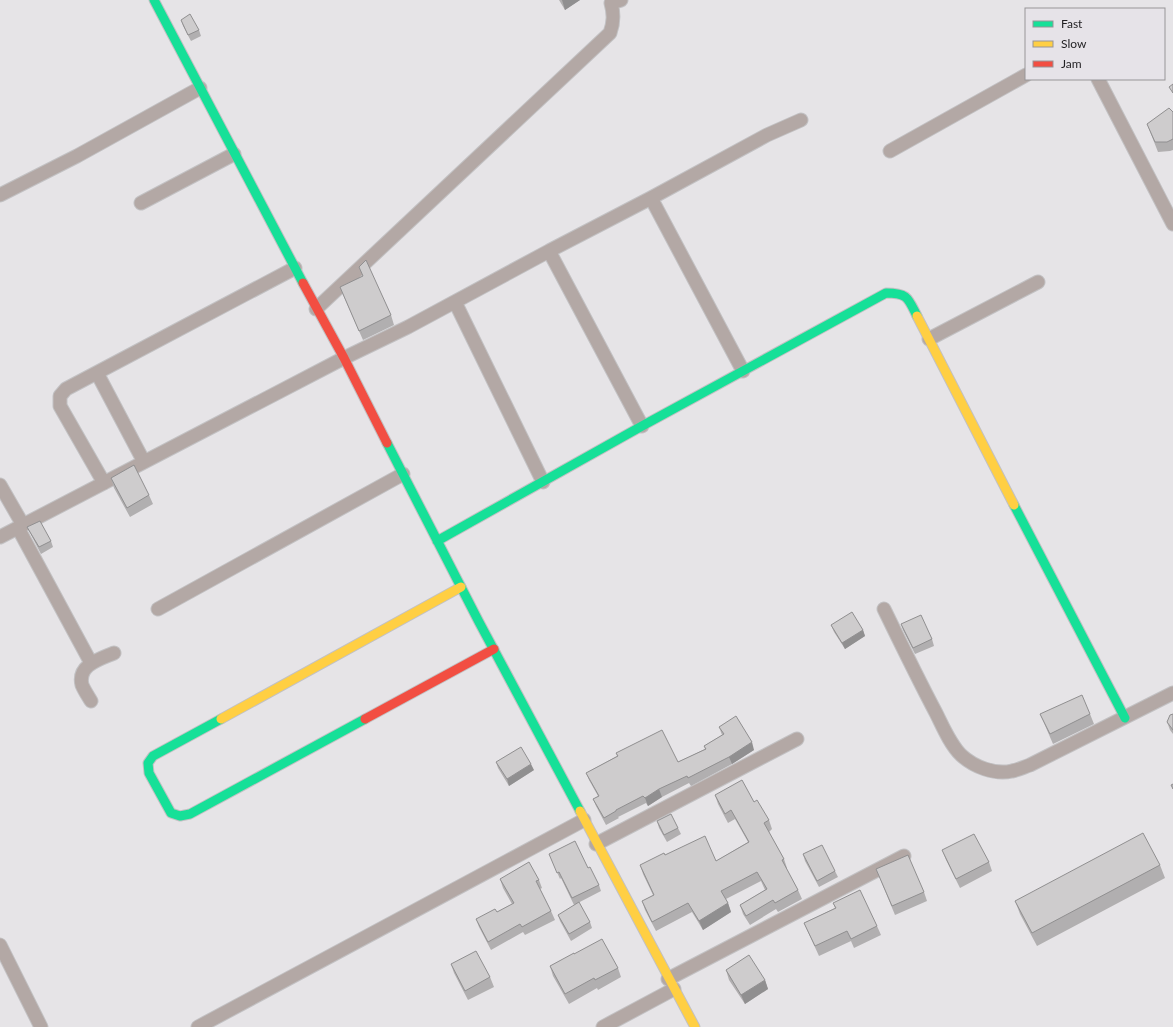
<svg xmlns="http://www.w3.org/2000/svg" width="1173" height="1027" font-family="Lato,sans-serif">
<rect width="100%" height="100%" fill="#e6e4e7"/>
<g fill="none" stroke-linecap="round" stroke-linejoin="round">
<g stroke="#c2c1c3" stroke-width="15">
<path id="street" d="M1098,79L1173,224
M890,151L1026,75
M0,195L77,156L200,88
M651,198L743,371
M141,203L234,154
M455,302L543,482
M316,309L610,33C614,22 614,14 611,3L621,0
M929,339L1038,282
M97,373L144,462
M642,426L549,251L651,198L767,135L801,120
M104,483L60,406V396L66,389L295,268
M0,485L23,525
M18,528L91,663
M0,537L344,358L408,327L549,251
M158,609L403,474
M884,609C901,644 918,679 936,713C943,727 950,744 961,755C974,767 995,775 1012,771C1018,770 1024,767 1030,765L1173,693
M91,701C88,696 84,690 82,685C77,665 100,659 114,653
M596,844L797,739
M0,945L41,1027
M668,979L904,856
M198,1027L584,820
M603,1027L674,989"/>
</g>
<g stroke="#c2c1c3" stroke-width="11">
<path id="fast" d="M154,0L303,283
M387,443L479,622L580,811
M1014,505L1125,718
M437,541L642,426L886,293C908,293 908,298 917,316
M221,719L153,756L148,763L149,773L171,813L180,816L190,814L365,719"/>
</g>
<g stroke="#c2c1c3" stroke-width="11">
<path id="slow" d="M917,316L1014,505
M221,719L461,587
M580,811L695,1027"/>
</g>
<g stroke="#c2c1c3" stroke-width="11">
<path id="jam" d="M303,283L344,358L387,443
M365,719L494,649"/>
</g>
<use href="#street" stroke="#b3a8a5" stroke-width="13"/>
<use href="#fast" stroke="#16e098" stroke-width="9"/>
<use href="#slow" stroke="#ffcf43" stroke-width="9"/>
<use href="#jam" stroke="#f24e42" stroke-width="9"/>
</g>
<path fill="#b1afb0" d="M559,0H580L565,10Z
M181,20L199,30L201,36L191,41L183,26Z
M1173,112V150L1170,151L1158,152L1147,124Z
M359,267L391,315L394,325L363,340L344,297L340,287L363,276Z
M111,478L149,495L153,504L130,517L114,488Z
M27,527L51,541L53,547L41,554L30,533Z
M901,624L932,639L934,646L915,654L903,630Z
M831,625L863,630L865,636L845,649L834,632Z
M1040,714H1090L1094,724L1053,744L1044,723Z
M1173,714V734L1170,730L1167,722Z
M719,727L754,750L732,764L691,786L689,783L662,797L648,806L646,803L618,817L619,818L606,825L596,806L593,799L598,796L589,780L586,773L617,756L616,753L678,762L705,749L704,746L722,735Z
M496,762L534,770L509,786L498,768Z
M715,795L754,802L769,820L772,829L769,832L784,859L787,868H786L798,890L802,899L778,912L776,909L750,925L743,914L740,905L765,890L761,881L726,899L728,903L731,912L703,930L692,912L656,931L645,910L642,901L653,895L643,874L640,865L665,855L716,861L748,842L735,819L728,823L718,804Z
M657,821L678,828L681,834L667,842L659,828Z
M942,850L989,862L992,871L960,888L946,860Z
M549,854L588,868L599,885L601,891L574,905L561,878L560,879Z
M803,854L835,871L838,877L819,887L805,861Z
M1160,865L1165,878L1037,946L1020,914L1015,901Z
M876,869L924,892L927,901L895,915Z
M500,879L539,880L542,888L540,889L551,911L555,920L525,935L523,932L491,950L479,927L476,919L497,912L512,904L503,888Z
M833,903L877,926L881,935L854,948L851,941L819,956L808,932L804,923L835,908Z
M558,915L590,922L592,928L571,941L560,921Z
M574,954L618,968L621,977L598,990L597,988L569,1004L553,976L550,966Z
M451,964L490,977L494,987L468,1000L454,973Z
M726,970L765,980L768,989L745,1004L729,980Z"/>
<path fill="#908f90" d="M562,0H580L565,10Z
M863,630L865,636L845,649L842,643Z
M752,742L754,750L732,764L729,757Z
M531,764L534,770L509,786L507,779Z
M659,789L662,797L648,806L645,798Z
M728,903L731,912L703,930L699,921Z
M765,980L768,989L745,1004L741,995Z"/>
<path fill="#cecccd" stroke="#908f90" d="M190,14L199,30L188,35L181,20Z
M1173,84V93L1169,87Z
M1169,108L1173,112V139L1167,142H1155L1147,124Z
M366,260L391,315L359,331L340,287L363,276L359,267Z
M134,465L149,495L127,508L111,478Z
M40,521L51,541L39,547L27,527Z
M852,612L863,630L842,643L831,625Z
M921,615L932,639L913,648L901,624Z
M1082,695L1090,714L1050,734L1040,714Z
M1173,714V730L1167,722L1170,715Z
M736,716L752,742L729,757L688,778L687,776L659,789L645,798L643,796L616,810V811L604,818L593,799L599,796L586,773L618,756L616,753L662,730L678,762L706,749L704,746L724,734L719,727Z
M521,747L531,764L507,779L496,762Z
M742,780L754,802L757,800L769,820L764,823L784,859L782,860L798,890L775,903L773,900L746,916L740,905L767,889L757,872L721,891L728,903L699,921L688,903L652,922L642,901L654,895L640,865L664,853L665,855L705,836L716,861L749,842L731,810L725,814L715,795Z
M1173,784V789L1171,785Z
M671,814L678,828L664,835L657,821Z
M1143,833L1160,865L1032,933L1015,901Z
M974,834L989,862L956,879L942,850Z
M575,841L588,868L590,867L599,885L572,898L559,872L557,873L549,854Z
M822,845L835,871L817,881L803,854Z
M908,855L924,892L892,906L876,869Z
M529,862L539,880L536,881L551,911L522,927L520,924L488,942L476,919L495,909L497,912L514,903L500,879Z
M860,890L877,926L851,939L847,931L815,946L804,923L836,908L833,903Z
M579,902L590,922L569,934L558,915Z
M602,939L618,968L595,980L594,978L565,994L550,966L574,953V954Z
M476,951L490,977L465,991L451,964Z
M749,955L765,980L741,995L726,970Z"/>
<rect x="1025" y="8" width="140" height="72" fill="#e6e3e8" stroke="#979598"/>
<rect x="1033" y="21" width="20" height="6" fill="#16e098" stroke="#979598"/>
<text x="1061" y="28" font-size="12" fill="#201f21">Fast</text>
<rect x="1033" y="41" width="20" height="6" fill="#ffcf43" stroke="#979598"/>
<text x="1061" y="48" font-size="12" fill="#201f21">Slow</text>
<rect x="1033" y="61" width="20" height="6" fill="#f24e42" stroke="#979598"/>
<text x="1061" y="68" font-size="12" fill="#201f21">Jam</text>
</svg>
